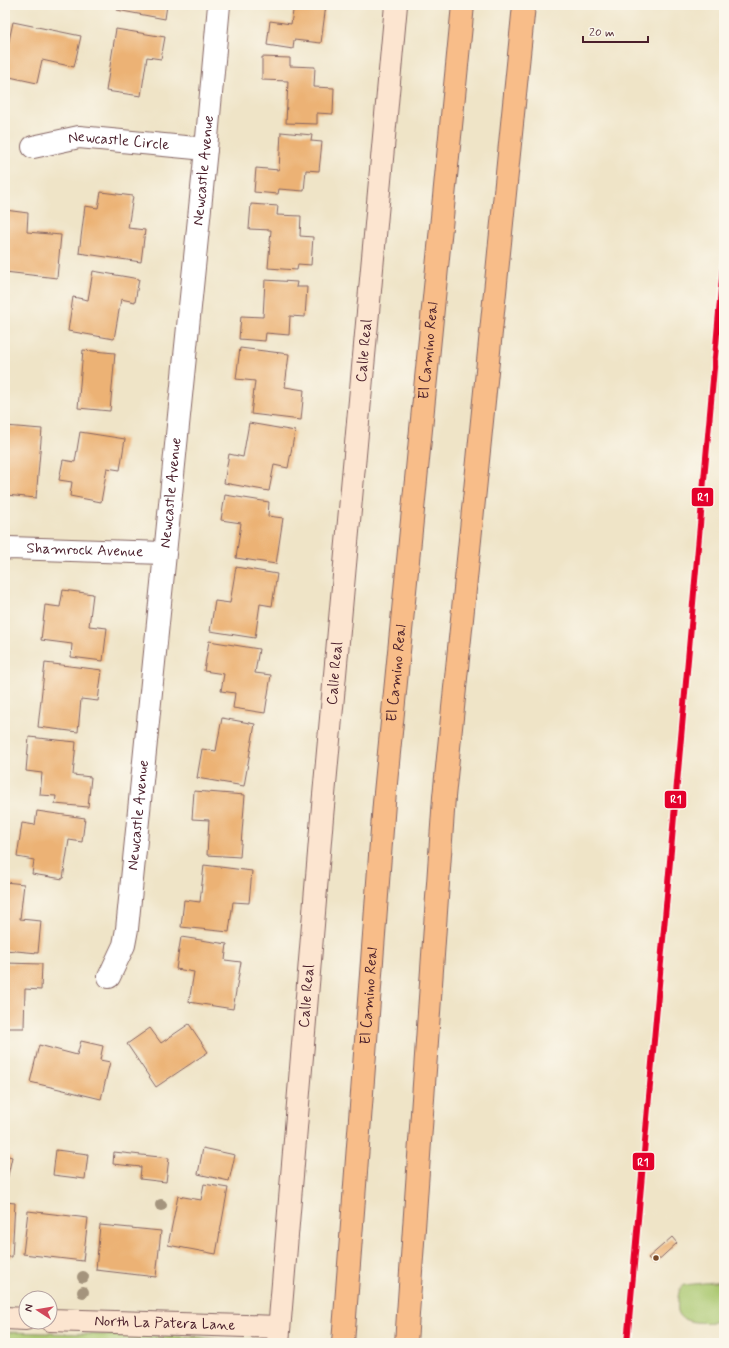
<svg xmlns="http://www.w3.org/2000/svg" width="729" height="1348" font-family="Mynerve,sans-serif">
<rect width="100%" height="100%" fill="#fbf7ec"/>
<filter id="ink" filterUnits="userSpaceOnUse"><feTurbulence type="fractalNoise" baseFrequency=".025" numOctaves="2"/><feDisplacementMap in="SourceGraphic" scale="8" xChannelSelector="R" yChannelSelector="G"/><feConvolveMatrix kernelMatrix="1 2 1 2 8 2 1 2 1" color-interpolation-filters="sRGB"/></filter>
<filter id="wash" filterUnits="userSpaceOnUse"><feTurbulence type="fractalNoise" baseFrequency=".012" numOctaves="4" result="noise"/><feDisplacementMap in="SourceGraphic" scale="16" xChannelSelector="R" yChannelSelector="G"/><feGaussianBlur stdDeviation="0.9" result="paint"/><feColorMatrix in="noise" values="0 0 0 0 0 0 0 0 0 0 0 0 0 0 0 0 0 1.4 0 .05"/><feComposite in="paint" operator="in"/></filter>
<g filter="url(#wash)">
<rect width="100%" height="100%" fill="#efe4c7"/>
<path fill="#aac870" stroke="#7a744e" d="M724,1281V1321C712,1322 682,1327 678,1311C677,1307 678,1302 678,1298C679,1292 679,1288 684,1285Z
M5,1332L201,1337L219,1340L226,1343H5Z"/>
<g id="blocks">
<path fill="#ecb275" d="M118,5H167L165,19L117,10Z
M294,5H326L321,43L294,40L293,49L267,45L270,21L291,24Z
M13,22L81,36L74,67L42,60L37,83L5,76V59Z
M116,29L165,37L161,59L147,57L141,96L106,91Z
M262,57L290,58V66L315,67L314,87L334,88L333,114L317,113V124L286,123L288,81L262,80Z
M281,132L312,135L311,141L322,142L319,171L306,170L304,191L279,189L278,194L254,192L256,168L279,170Z
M101,192L133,196L128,228L145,230L141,262L79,253L85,206L98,208Z
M251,204L278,206L277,215L301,216L300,236L313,237L311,265L298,264L297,270L268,268L271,230L249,229Z
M5,210L28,213L27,232L61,235L57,278L5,272Z
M93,271L139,279L135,302L121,299L114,339L68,331L73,297L88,300Z
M265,280L297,282L296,287H307L305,317L290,316L289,335L266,333L265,341L239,339L241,316L263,317Z
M240,348L289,354L285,387L304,390L301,420L251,414L255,381L236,379Z
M83,350L115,353L110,411L78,408Z
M249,423L295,431L288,468L274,465L269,491L224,483L229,454L243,457Z
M5,426L42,429L36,498L6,495L7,480H5Z
M80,432L125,439L120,470L107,468L101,502L70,496L72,482L59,480L63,460L75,462Z
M225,495L269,502L268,516L283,518L276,564L236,558L241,523L221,520Z
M236,567L277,574L272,606L260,604L255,638L210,631L215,601L230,603Z
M63,590L93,594L89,626L107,628L103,661L71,657L72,644L41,640L45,605L60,607Z
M5,614L8,615L6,627H5Z
M209,641L259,649L255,673L271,675L265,713L233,708L235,693L221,691L224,674L204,671Z
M45,663L102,670L98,701L81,699L78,732L38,727Z
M222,718L255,724L244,786L197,778L202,749L216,751Z
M29,737L76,742L73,775L91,777L88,807L55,804L56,796L40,795L42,773L26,771Z
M194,791L245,795L240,857L207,855L209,820L192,819Z
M37,811L85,818L82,842L69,840L63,879L32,874L34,860L17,857L22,823L35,825Z
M204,865L252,871L249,903L233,902L229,932L181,927L184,900L200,902Z
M5,882L24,884L20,919L41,921L38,953L5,950Z
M181,937L227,944L225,960L241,962L233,1009L189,1002L194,972L176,969Z
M5,963L42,964L41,990L25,989L24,1028H5Z
M189,1024L208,1052L156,1087L127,1044L150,1028L161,1043Z
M81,1041L103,1046L100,1060L110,1062L101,1099L30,1082L39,1045L77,1055Z
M203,1148L235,1155L229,1181L198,1174Z
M56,1150L88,1154L85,1179L53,1175Z
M114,1152L169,1158L166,1182L140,1179L141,1167L113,1164Z
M5,1155L12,1157L7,1180H5Z
M204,1184L228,1188L216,1254L168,1245L178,1196L201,1200Z
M5,1202L15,1203L12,1257H5Z
M28,1211L88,1218L83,1261L23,1254Z
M100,1225L161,1231L156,1277L96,1270Z
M672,1237L677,1243L654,1264L648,1258Z"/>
</g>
</g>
<g filter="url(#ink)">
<use href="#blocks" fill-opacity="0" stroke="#846462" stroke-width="1"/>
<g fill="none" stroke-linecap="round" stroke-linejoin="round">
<g stroke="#846462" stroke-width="24">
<g id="street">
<path id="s1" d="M33,147L79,137L206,149"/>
<path id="s2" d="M5,549L9,548L164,553"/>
<path id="s3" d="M109,977L124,945L127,929L206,149L219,5"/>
</g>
</g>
<g stroke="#846462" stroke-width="24">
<g id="secondary">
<path d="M5,1318L26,1319"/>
<path id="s4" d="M50,1320L279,1327"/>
<path id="s5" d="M278,1343L322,817L396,5"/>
</g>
</g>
<g stroke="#846462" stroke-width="24">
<g id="highway">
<path id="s6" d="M343,1343L384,803L463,5"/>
<path d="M406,1343L444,797L524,5"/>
</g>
</g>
<use href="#street" stroke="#fff" stroke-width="22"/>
<use href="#secondary" stroke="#fce5d0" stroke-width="22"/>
<use href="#highway" stroke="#f8bd89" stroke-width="22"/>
<g stroke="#fbf7ec" stroke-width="9">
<path id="rail-1" d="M627,1343L724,256"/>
</g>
<use href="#rail-1" stroke="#e4002b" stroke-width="6"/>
</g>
<g fill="#a4947d">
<circle cx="161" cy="1205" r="6"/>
<circle cx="83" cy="1277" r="6"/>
<circle cx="83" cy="1292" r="6"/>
</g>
</g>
<circle fill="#7a4b2a" stroke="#fbf7ec" stroke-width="1.5" cx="656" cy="1258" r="3.5"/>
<g text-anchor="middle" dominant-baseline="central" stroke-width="3" stroke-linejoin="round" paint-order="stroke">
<g font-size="15" fill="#4a1f2b" stroke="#fbf7ec">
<text stroke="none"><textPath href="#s1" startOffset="87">Newcastle Circle</textPath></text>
<text stroke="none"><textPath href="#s3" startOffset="814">Newcastle Avenue</textPath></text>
<text stroke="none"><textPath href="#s5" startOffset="996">Calle Real</textPath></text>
<text stroke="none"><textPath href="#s6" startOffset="996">El Camino Real</textPath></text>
<text stroke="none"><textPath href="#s3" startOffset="490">Newcastle Avenue</textPath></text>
<text stroke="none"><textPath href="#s2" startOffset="80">Shamrock Avenue</textPath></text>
<text stroke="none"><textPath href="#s6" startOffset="672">El Camino Real</textPath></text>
<text stroke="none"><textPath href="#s5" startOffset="672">Calle Real</textPath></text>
<text stroke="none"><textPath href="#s3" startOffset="166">Newcastle Avenue</textPath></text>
<text stroke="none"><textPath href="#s6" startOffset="348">El Camino Real</textPath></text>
<text stroke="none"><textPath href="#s5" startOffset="348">Calle Real</textPath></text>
<text stroke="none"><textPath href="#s4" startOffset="115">North La Patera Lane</textPath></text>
</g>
</g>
<g stroke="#fbf7ec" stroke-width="1.5">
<rect x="691" y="487" width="23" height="20" rx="4" fill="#e4002b"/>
<rect x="664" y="790" width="23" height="19" rx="4" fill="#e4002b"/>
<rect x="632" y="1152" width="23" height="19" rx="4" fill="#e4002b"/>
</g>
<g font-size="11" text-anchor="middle" font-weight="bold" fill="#fff">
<text x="703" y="501">R1</text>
<text x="676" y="803">R1</text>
<text x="643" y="1166">R1</text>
</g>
<rect width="729" height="1348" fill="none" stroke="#fbf7ec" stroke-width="20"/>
<g transform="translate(38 1310) rotate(282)"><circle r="19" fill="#fbf7ec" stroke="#b4a19f"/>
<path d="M0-3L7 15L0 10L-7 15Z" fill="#d1495b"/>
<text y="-6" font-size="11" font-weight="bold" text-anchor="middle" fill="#4a1f2b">N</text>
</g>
<path d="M583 36v6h65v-6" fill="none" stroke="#4a1f2b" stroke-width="2"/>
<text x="589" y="36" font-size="12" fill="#4a1f2b" stroke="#fbf7ec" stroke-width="3" paint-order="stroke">20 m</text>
</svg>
